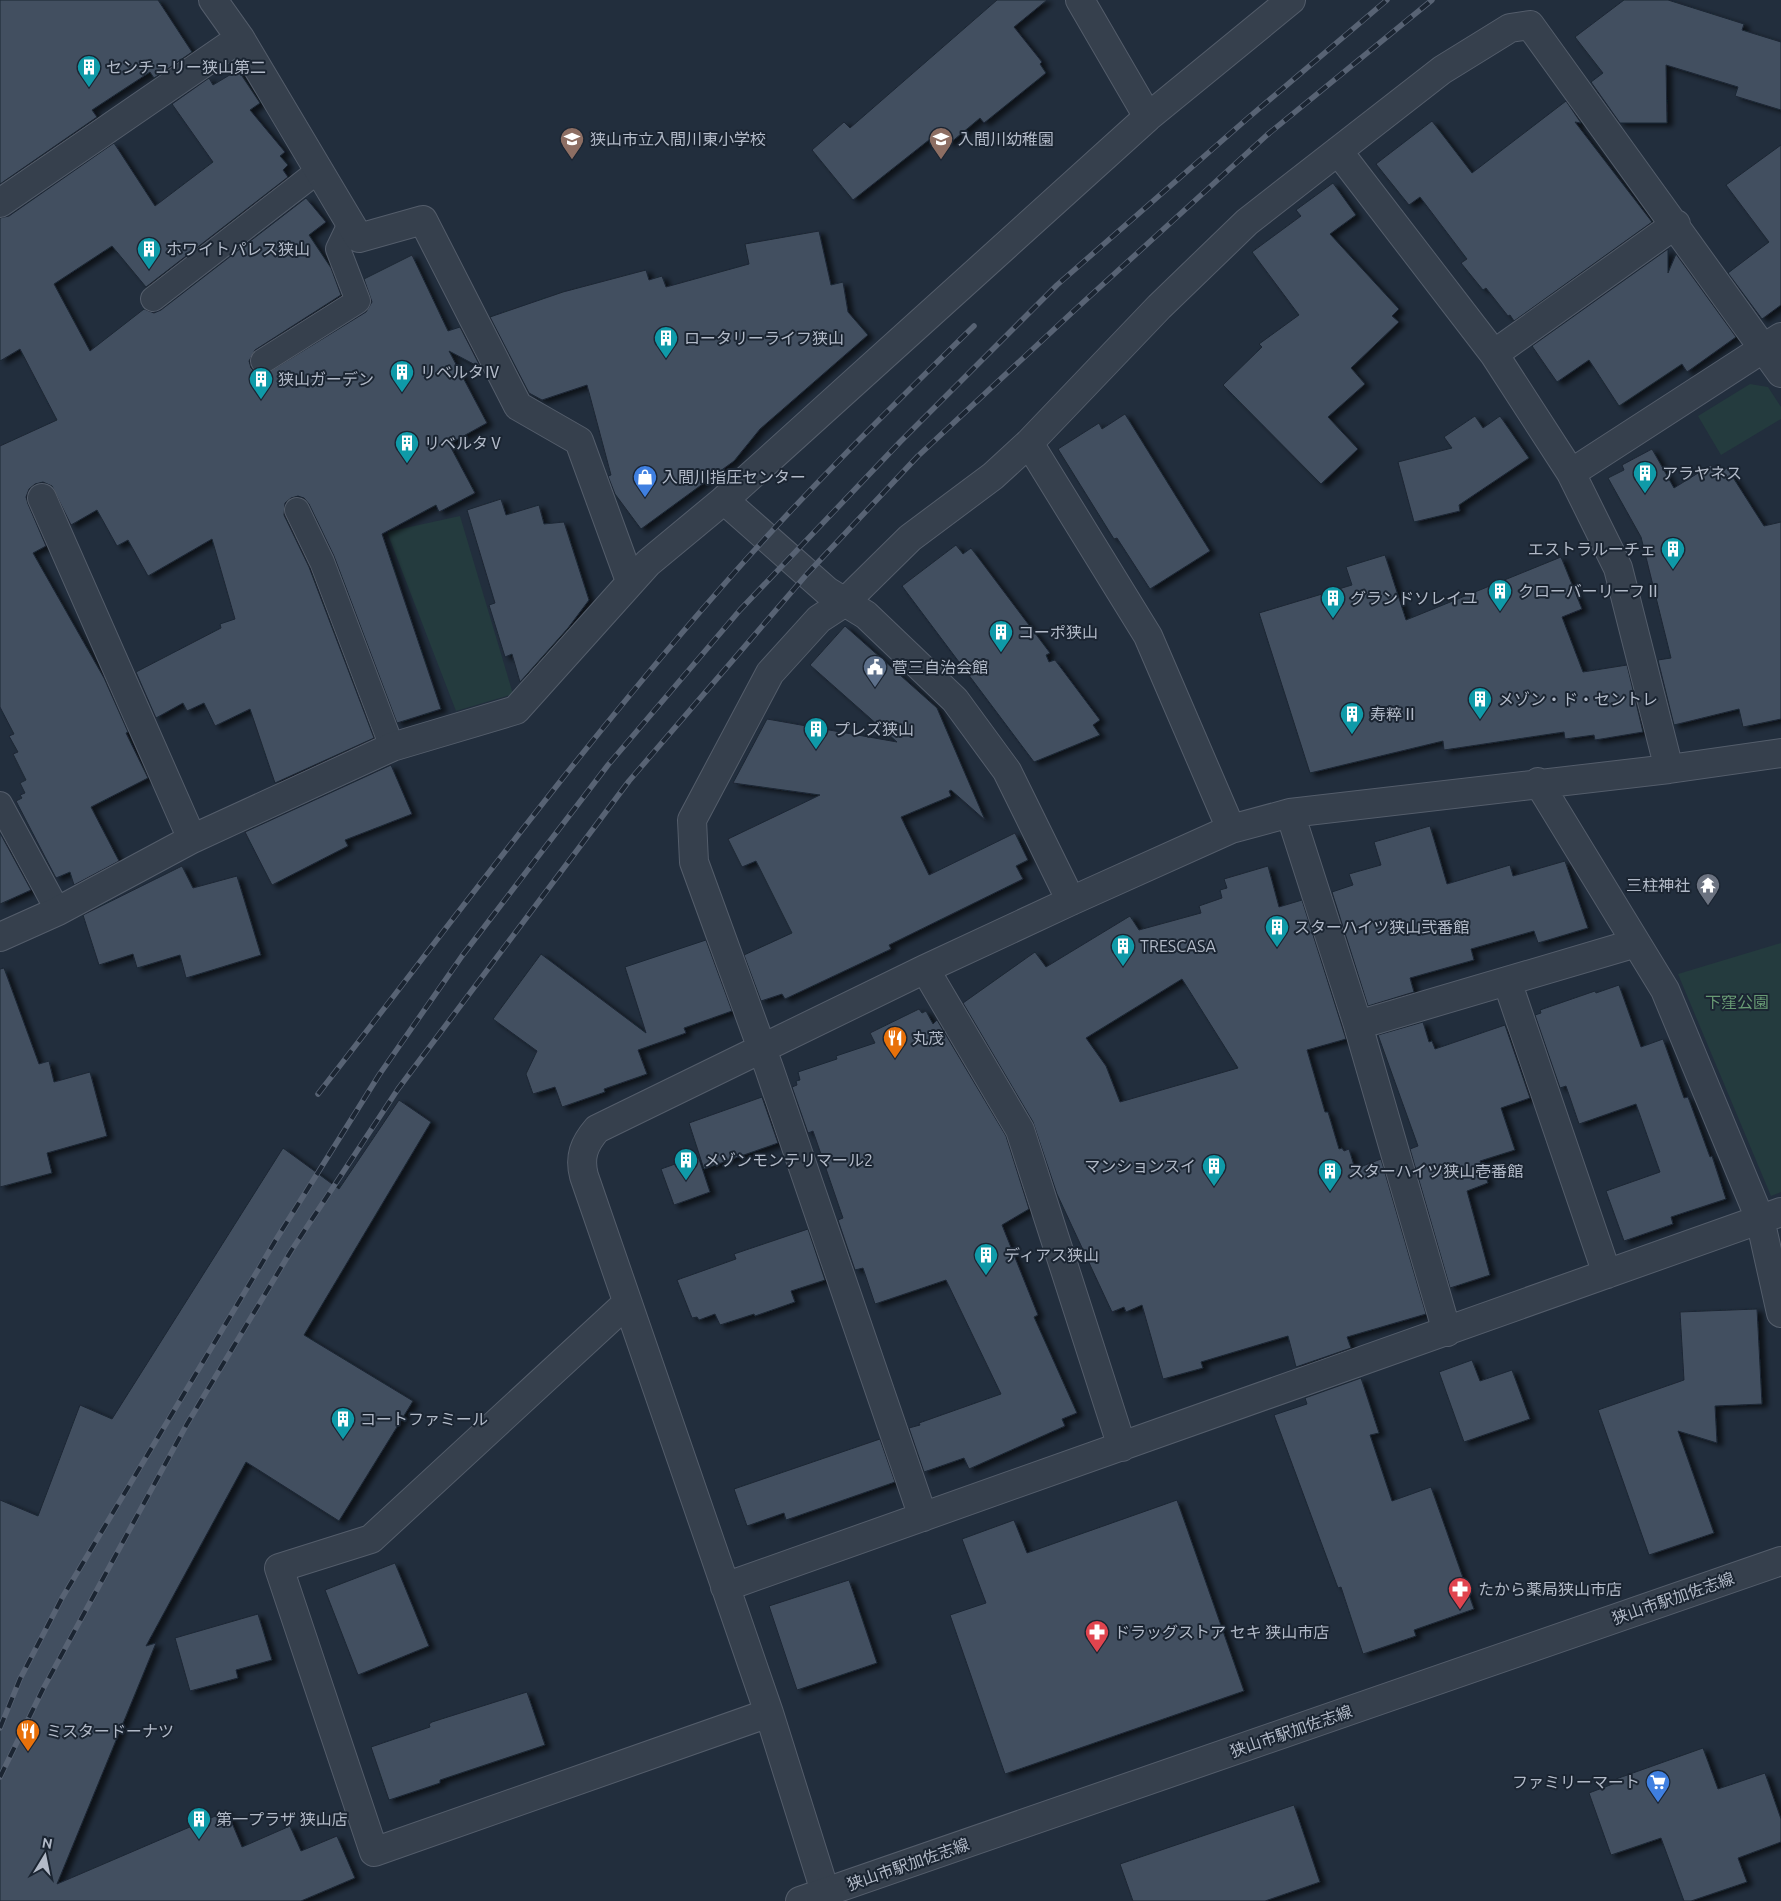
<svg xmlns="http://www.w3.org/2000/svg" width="1781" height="1901" font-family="Ubuntu,'Noto Sans JP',sans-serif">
<defs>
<filter id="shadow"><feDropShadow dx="5.5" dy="3" stdDeviation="2.5" flood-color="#0009"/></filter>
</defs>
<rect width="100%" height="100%" fill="#222e3d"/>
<path fill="#243b3e" d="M1750,384L1768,387L1781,407V419L1721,455L1698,416Z
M460,516L513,694L456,711L387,532Z
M1781,943V1192L1771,1196L1678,974Z"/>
<path fill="#435061" stroke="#1d2734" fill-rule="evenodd" filter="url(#shadow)" d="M0,0H158L192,52L154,78L150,72L92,110L97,117L0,184Z
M997,0H1047L1014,27L1042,62L1040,64L1046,73L984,123L980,118L949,144L939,132L853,200L812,150L844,122L850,128Z
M1624,0H1668L1744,24L1742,30L1781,42V110L1735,96L1738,87L1666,65L1667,123H1620L1591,82L1603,73L1575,37Z
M238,70L260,103L250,110L285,152L280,156L288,165L283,170L288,177L146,287L112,246L54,284L90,351L144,309L154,313L161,310L306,198L326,222L309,235L331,268L341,295L255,350L249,361L251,368L256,373L264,375L366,312L372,302L364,279L412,255L448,331L460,327L481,368L449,351L487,423L449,444L475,493L439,512L436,505L382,534L441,709L397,723L334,556L309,504L304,498L298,496L291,498L285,503L284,515L309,567L374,738L275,783L250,709L215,726L204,703L187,711L183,703L156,718L136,672L221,628L220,624L235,619L212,539L148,576L128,540L117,546L97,510L71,525L52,486L43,482L35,484L29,489L26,497L28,504L46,546L33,553L104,678L128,732L126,733L148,778L91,807L119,861L74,885L70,872L56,878L16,801L22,798L20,795L25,793L20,783L26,780L13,754L18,752L9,736L14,734L0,707V446L57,420L20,349L0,361V218L9,216L114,143L155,206L213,162L172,104L209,78L213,85Z
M1566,101L1581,123L1575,122L1652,222L1514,321L1510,315L1508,316L1486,288L1483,290L1461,263L1467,259L1420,197L1409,205L1376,164L1432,121L1472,173Z
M1781,145V305L1762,319L1728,273L1769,242L1726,185Z
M1333,183L1356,215L1330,234L1399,309L1392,316L1399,322L1351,368L1365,384L1328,417L1358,449L1321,484L1223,385L1262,347L1259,344L1299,315L1252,252L1301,216L1296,210Z
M819,231L831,285L843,282L848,312L868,335L760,429L734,461L641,529L615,494L608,476L611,475L587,385L542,400L529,393L490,317L563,292L646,270L649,280L662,276L666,287L749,264L745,244Z
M1668,249V273L1676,254L1736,337L1687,372L1682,364L1619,406L1589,360L1557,382L1532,346Z
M1125,414L1210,551L1150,589L1117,538L1114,539L1058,449L1099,423L1102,429Z
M1475,416L1483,428L1500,416L1529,458L1459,505L1460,511L1414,522L1398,462L1452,448L1444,437Z
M1652,449L1674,488L1711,465L1717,474L1727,468L1764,526L1781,522V719L1743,727L1739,709L1674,725L1658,660L1671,658L1641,537L1608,478L1624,470L1622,465Z
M501,499L506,515L539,505L544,524L564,522L589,600L568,628L520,682L512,654L505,657L489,605L495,603L467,510Z
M956,545L963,554L971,548L1050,653L1046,655L1049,662L1055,660L1100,720L1093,725L1100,735L1034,762L902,586Z
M1385,555L1406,620L1561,557L1582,609L1562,617L1583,672L1627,665L1643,732L1595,740L1594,735L1565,739L1564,732L1444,750L1443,741L1310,773L1259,613L1352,585L1346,567Z
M845,626L937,708L985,820L951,790L949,791L951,796L901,817L929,875L1015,833L1028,860L1016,866L1023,879L889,945L891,949L785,999L782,994L761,1001L744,955L792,933L756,861L742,867L728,839L820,795L733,783L767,719L897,742L810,665Z
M391,765L412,814L345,840L348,846L272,885L245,832Z
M1430,826L1447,884L1510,865L1513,876L1565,861L1588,928L1538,943L1534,931L1471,949L1474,960L1410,978L1414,992L1368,1006L1332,892L1353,885L1349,874L1381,865L1374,842Z
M0,833L31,890L0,904Z
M182,866L193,888L237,876L261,955L186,978L180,955L137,968L133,954L99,965L83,915Z
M1268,866L1279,907L1302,900L1346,1039L1307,1050L1325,1112H1328L1339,1149L1342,1148L1344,1151L1349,1149L1355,1169L1381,1159L1426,1314L1347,1337L1351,1348L1296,1367L1288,1336L1201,1362L1203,1368L1163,1379L1142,1305L1126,1312L1124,1307L1112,1312L1057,1194L1033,1122L963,1003L1035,952L1046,967L1130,916L1139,930L1201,913L1199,906L1222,898L1220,890L1227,888L1224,879ZM1182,979L1238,1068L1120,1102L1106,1066L1086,1038Z
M706,940L732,1011L684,1028L686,1033L638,1050L647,1074L604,1089L605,1092L562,1107L555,1087L533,1094L526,1074L537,1051L493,1019L541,954L646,1033L625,967Z
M4,968L39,1064L49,1061L54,1082L90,1072L107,1136L47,1153L52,1173L0,1187V969Z
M1619,985L1641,1047L1663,1039L1684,1098L1688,1097L1710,1157L1712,1156L1726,1199L1671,1217L1673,1224L1624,1241L1606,1191L1660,1172L1636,1104L1579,1124L1566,1086L1560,1088L1535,1015L1541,1013L1540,1010L1595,991L1596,993Z
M919,1009L922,1013L926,1011L933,1024L937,1020L1006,1136L1029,1209L1002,1225L1038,1315L1034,1317L1077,1413L1062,1419L1065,1426L969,1469L964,1458L924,1472L909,1428L920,1425L919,1423L1001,1394L946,1280L875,1304L863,1268L855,1270L838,1220L843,1218L813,1131L808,1133L792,1087L797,1085L796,1081L800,1080L798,1072L837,1059L836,1056L875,1043L870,1033Z
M1423,1022L1429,1042L1432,1041L1435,1049L1505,1025L1530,1098L1501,1108L1515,1150L1480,1161L1488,1183L1467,1191L1490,1275L1450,1288L1410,1149L1418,1146L1378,1035Z
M762,1097L778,1143L704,1169L689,1123Z
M399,1100L431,1122L304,1335L413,1401L339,1521L246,1462L146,1646L156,1643L57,1884L227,1811L242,1847L290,1826L301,1851L337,1836L355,1878L301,1901H0V1500L38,1516L80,1405L112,1419L283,1148L339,1189Z
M698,1156L710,1192L674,1205L661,1169Z
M808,1229L825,1280L791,1291L795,1302L755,1316L754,1314L720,1325L715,1314L699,1320L697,1317L692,1318L677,1280L736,1259L734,1254Z
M1757,1309L1762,1404L1715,1406L1717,1443L1678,1431L1714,1533L1649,1555L1598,1410L1684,1380L1680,1312Z
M1472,1360L1480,1381L1512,1370L1530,1419L1464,1442L1439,1372Z
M1361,1378L1379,1433L1370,1435L1392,1501L1431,1487L1474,1609L1414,1630L1416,1636L1363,1654L1341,1587L1338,1588L1274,1415L1307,1404L1305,1398Z
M880,1439L895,1482L786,1520L784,1513L747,1526L734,1489Z
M1177,1500L1244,1691L1005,1774L950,1615L986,1603L962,1539L1014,1520L1027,1553Z
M395,1563L429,1646L358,1675L325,1590Z
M849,1580L877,1663L797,1690L769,1606Z
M258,1614L272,1660L236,1670L238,1678L190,1691L175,1638Z
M527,1692L545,1745L440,1780V1783L389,1800L371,1747L430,1727L429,1724L432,1722Z
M1703,1748L1718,1789L1765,1773L1781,1819V1842L1738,1858L1747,1882L1691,1901H1684L1661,1838L1611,1855L1589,1793L1618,1782L1616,1779Z
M1294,1805L1320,1882L1265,1901H1133L1120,1864Z"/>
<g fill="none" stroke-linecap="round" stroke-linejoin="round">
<g stroke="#545d6b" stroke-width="26">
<path id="service" d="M153,299L318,171
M263,361L358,301L338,249L350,224
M297,510L322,562L392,747
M0,804L58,911"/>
</g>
<g stroke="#545d6b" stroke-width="30">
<path id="minor" d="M213,0L240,38L359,238L423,220L518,406L579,441L630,581
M1080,0L1148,117
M1338,151L1494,354L1571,473L1618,568L1669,769
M0,203L240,38
M1494,354L1676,224
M1029,443L1148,636L1231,829
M1571,473L1781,337
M42,498L192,839
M1538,782L1665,990L1760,1219L1781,1313
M1290,813L1358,1025L1447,1332
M1071,901L1007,771L955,700L866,615L827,591L724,500L1148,117L1291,0
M0,937L58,911L192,839L392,747L516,710L648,563L724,500
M925,969L1020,1130L1122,1447
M1507,981L1607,1274
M1358,1025L1636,943
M627,1303L371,1539L279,1568L374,1852L769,1713
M923,1517L769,1068L694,862L692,820L770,673L819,619L845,602L910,538L993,476L1029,443L1159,307L1247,222L1442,70L1510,28L1530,25L1781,373
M725,1587L1781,1212
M828,1901L769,1713L584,1176C579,1157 584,1144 597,1129L925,969L1071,901L1231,829L1290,813L1669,769L1781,753"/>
</g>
<g stroke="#545d6b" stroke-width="30">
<path id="tertiary" d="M800,1901L1781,1561"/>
</g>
<use href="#service" stroke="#36404d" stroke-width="24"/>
<use href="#minor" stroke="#36404d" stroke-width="28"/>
<use href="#tertiary" stroke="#36404d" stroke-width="28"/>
<g stroke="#586374" stroke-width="5.5">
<path id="rail" d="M318,1094C448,927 574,756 713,597C795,502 884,414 974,326
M0,1728L20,1679L62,1598L277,1238L379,1075L462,956L608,765L740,610L900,442L1057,285L1248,118L1387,0
M0,1777L43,1689L187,1424L291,1251L398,1089L629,781L807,574L918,456L1078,307L1267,135L1432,0"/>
</g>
<use href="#rail" stroke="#1b2532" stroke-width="4" stroke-dasharray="11" stroke-linecap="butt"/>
</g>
<defs>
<g id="building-pin" transform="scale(1.25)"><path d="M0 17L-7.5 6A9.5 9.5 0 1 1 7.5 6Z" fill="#0f9aa8" stroke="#1b2532"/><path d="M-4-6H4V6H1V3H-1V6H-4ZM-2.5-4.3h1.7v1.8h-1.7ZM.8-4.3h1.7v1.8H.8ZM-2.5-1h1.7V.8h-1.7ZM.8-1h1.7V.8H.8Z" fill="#fff"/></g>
<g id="school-pin" transform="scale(1.25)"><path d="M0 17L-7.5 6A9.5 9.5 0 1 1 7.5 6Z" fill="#8d6e63" stroke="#1b2532"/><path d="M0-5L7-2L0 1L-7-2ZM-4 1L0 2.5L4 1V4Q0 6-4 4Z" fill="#fff"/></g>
<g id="shop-pin" transform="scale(1.25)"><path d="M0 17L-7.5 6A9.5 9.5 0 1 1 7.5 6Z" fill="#3f7fe0" stroke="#1b2532"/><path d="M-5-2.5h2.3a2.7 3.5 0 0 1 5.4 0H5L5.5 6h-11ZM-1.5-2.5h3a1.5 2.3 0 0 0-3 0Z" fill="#fff"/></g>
<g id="civic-pin" transform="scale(1.25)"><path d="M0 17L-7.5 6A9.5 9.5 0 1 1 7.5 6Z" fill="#5c6f8a" stroke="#1b2532"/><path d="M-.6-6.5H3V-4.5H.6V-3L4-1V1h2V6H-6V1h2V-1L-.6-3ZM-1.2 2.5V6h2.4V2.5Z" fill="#fff"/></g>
<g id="temple-pin" transform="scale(1.25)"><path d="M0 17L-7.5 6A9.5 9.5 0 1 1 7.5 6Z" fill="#6b7280" stroke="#1b2532"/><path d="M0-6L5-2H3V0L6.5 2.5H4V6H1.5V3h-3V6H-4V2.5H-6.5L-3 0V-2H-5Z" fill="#fff"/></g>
<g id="restaurant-pin" transform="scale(1.25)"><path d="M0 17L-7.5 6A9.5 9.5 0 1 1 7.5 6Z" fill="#e8710a" stroke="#1b2532"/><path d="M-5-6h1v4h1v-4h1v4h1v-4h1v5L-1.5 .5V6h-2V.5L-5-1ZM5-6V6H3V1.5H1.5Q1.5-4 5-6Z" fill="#fff"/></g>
<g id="pharmacy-pin" transform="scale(1.25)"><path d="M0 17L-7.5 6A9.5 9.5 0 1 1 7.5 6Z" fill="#e0444e" stroke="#1b2532"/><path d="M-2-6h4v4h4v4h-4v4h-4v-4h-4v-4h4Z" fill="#fff"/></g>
<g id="supermarket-pin" transform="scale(1.25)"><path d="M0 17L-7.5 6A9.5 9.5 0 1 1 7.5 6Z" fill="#3f7fe0" stroke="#1b2532"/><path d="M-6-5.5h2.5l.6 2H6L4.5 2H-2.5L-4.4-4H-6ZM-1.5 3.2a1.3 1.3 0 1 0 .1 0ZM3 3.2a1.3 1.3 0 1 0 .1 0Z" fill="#fff"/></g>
</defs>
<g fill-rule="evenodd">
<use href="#building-pin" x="89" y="67"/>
<use href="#school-pin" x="572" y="139"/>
<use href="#school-pin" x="941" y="139"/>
<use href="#building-pin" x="149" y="249"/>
<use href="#building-pin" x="666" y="338"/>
<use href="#building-pin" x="402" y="372"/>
<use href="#building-pin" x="261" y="379"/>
<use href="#building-pin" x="407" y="443"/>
<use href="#building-pin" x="1645" y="473"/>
<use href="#shop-pin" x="645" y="477"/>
<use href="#building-pin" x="1673" y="549"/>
<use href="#building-pin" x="1500" y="591"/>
<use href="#building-pin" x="1333" y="598"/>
<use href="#building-pin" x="1001" y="632"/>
<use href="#civic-pin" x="875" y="667"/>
<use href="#building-pin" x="1480" y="699"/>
<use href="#building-pin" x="1352" y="714"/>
<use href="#building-pin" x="816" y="729"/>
<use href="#temple-pin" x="1708" y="885"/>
<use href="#building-pin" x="1277" y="927"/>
<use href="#building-pin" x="1123" y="946"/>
<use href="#restaurant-pin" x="895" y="1038"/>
<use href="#building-pin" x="686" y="1160"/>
<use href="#building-pin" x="1214" y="1166"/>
<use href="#building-pin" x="1330" y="1171"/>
<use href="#building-pin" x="986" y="1255"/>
<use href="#building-pin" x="343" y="1419"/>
<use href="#pharmacy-pin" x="1460" y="1589"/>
<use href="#pharmacy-pin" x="1097" y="1632"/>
<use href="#restaurant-pin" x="28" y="1731"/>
<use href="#supermarket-pin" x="1658" y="1782"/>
<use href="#building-pin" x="199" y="1819"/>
</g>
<g text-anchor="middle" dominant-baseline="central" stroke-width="4" stroke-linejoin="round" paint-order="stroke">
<g font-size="16" fill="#b2bac8" stroke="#1b2532" text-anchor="start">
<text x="106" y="67">センチュリー狭山第二</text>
<text x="590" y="139">狭山市立入間川東小学校</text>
<text x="958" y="139">入間川幼稚園</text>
<text x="166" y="249">ホワイトパレス狭山</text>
<text x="684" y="338">ロータリーライフ狭山</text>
<text x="420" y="372">リベルタⅣ</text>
<text x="278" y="379">狭山ガーデン</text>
<text x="424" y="443">リベルタⅤ</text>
<text x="1662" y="473">アラヤネス</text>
<text x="662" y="477">入間川指圧センター</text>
<text x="1656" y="549" text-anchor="end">エストラルーチェ</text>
<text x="1518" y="591">クローバーリーフⅡ</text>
<text x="1350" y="598">グランドソレイユ</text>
<text x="1018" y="632">コーポ狭山</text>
<text x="892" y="667">菅三自治会館</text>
<text x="1498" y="699">メゾン・ド・セントレ</text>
<text x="1370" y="714">寿粹Ⅱ</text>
<text x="834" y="729">プレズ狭山</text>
<text x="1690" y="885" text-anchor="end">三柱神社</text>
<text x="1294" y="927">スターハイツ狭山弐番館</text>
<text x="1140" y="946">TRESCASA</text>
<text x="912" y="1038">丸茂</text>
<text x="704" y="1160">メゾンモンテリマール2</text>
<text x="1196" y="1166" text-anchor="end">マンションスイ</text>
<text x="1348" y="1171">スターハイツ狭山壱番館</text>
<text x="1004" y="1255">ディアス狭山</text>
<text x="360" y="1419">コートファミール</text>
<text x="1478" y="1589">たから薬局狭山市店</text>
<text x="1114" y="1632">ドラッグストア セキ 狭山市店</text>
<text x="46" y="1731">ミスタードーナツ</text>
<text x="1640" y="1782" text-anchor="end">ファミリーマート</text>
<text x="216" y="1819">第一プラザ 狭山店</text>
</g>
<g font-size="16" fill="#689a74" stroke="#1b2532">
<text x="1737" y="1002">下窪公園</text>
</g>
<g font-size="16" fill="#b2bac8" stroke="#1b2532">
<text transform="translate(1673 1598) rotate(-19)">狭山市駅加佐志線</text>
<text transform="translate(1291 1731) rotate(-19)">狭山市駅加佐志線</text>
<text transform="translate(908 1864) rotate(-19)">狭山市駅加佐志線</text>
</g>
</g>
<g transform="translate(45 1856) rotate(10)" stroke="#1b2532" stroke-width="4" paint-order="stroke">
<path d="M0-4L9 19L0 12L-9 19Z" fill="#b2bac8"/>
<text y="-8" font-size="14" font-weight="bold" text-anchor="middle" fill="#b2bac8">N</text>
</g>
</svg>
